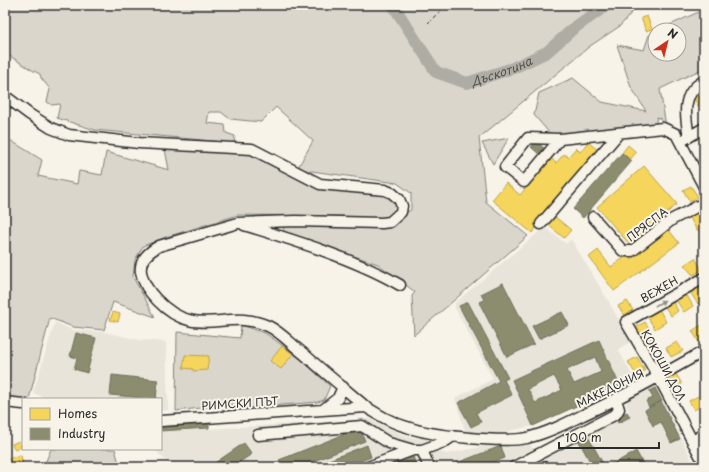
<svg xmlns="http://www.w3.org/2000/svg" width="709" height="472" font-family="'Playpen Sans',sans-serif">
<rect width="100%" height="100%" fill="#f7f3e8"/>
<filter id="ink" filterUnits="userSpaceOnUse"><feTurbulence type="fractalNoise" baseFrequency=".025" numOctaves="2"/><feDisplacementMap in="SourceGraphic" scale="8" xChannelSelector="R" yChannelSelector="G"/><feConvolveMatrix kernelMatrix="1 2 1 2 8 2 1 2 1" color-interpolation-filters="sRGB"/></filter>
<g filter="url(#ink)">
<path fill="#e8e4da" d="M545,227L566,244L571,239L609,302L631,342L618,349L634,379L533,426L496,434L465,431L455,398L493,379L455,308V303Z
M55,322L72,330L104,332L140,340L166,342L168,410L161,411V399H48L33,393Z
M655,384L695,467H172L154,449H161V432L371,419L407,437L434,439L439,451L446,454L500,443H529L533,449L609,412L613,419L629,410L626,405L629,397Z"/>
<path fill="#dad6cc" stroke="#82807c" d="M5,5H638L620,26L590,46L479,138L486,202L528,236L414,335L412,296L415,292L378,264L286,234L280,222H387L411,210V193L397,183L297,169L313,141L276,107L261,122L230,119L221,112H209L207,123L225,125L226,133L235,136L234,143L95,130L57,118L60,104L52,105L47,102L50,89L41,78L40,74L32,70L5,53Z
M700,5H704V68L660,89L667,133L663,131L661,119L657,117L655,126L551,135L534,115L539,93L573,78L602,102L646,111L631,87L617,45L644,50L649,35L655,32V54H679V30H659L703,10Z
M5,137L42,160L38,176L77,184L79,171L102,175L106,152L169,170L164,144L260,154L304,180L390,195L398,204L393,215L373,220L343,216L238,215L166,237L143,246L135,260L133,277L155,317L113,302L104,330L73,327L50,318L29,399L5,397Z
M509,138L493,164L482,143Z
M241,325L265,333L296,355L330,386L324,400L318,402L233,409V404L176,411L177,332L240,338Z
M51,449H115L120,467H36L46,461Z"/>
<path fill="#f6d55c" stroke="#b9a24d" d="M647,16L652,29L646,31L641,18Z
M701,86L702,89L704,88V102L698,106L693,96Z
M588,142L599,151L532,233L492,200L506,183L520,195L551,158L556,163L564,154L568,157L576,148L580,152Z
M628,145L636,152L630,160L622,153Z
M644,166L677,204L630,245L597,207Z
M691,186L698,197L690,202L683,190Z
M700,207L704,215V227L697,231L688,214Z
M554,216L571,230L564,238L547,224Z
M669,230L679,243L614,291L589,257L598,250L611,267L628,255L631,259Z
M695,258L702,270L693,275L684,265Z
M699,286L704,294V300L698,304L690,292Z
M686,294L693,306L684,312L676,300Z
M627,301L633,310L624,315L618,306Z
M673,302L678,311L671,316L665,307Z
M659,309L666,322L655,329L647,316Z
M113,312L120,314L118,322L110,320Z
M645,322L651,331L641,338L635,328Z
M703,324L704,339L699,342L692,331Z
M652,338L658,348L648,353L642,344Z
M677,342L683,351L671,357L666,348Z
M282,346L293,354L281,369L270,361Z
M663,354L666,360L664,361L666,365L659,369L653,360Z
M185,355L209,356L207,370L193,371V369L183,368Z
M637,357L645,371L637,376L628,362Z
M676,374L682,384L670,391L665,381Z
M704,393V405L694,410L689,401Z
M19,441L21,447L15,450L12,444Z
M21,455L23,465L12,467L9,458Z"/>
<path fill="#8c8c6e" stroke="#6f6f5a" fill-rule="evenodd" d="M536,141L546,150L541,156L531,147Z
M622,153L632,161L583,218L573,209Z
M503,283L534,344L507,357L479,302L484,300L481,294Z
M468,302L508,378L504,380L512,395L476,413L481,422L471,427L458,403L499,381L459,306Z
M562,312L569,325L539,339L532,326Z
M76,333L96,338L87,373L74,369L77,358L70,356Z
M599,340L620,386L533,426L512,380ZM595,357L601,372L574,384L567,370ZM554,376L562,390L535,403L528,389Z
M112,375L158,380L156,399L110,395Z
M655,388L662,401L649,407L646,401L653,398L649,391Z
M661,401L680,439L671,443L661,422L653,426L645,410Z
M627,412L630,417L618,423L615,417Z
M209,422V428L161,431V425Z
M360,428L365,441L299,467H282L279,460Z
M586,433L605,467H593L577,438Z
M244,443L252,454L232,467H209Z
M367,445L371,457L346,467H311Z
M501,446L505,458L480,467H446Z
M636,451L645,467H608Z
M412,454L417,467H380Z
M546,461L550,467H535Z"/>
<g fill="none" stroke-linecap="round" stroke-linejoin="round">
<path stroke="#afaca4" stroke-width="12" id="s1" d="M393,5L436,72L467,83L513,68L547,52L574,28L607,5"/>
<g stroke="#2b2b2b" stroke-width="13">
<path id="minor" d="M5,96L29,114L51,128L69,135L139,143L252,149L320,184L385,190L392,193L399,199L402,206L401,212L390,222L382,223L296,221L238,223L159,246C150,251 139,260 141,272C143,283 149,292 157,300C197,342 227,307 268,326C281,332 292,345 304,354C324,372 345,389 366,407C379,415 392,423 407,427C431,436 503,443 527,438C547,433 565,424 583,415C625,396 664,374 704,351
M689,137C685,115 681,93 704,81
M560,139L528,138L505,167L524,182L560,139L663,128L676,134L704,187
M685,139L704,128
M593,217L623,251H632L673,219L704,203
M541,224L619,133
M244,225C294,240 355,259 400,285
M704,278L626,322L659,378L704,463
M5,402L23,404
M324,409L338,398L343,387
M161,421L366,407
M258,435L362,426L389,443L413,450
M693,443L704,432
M422,450L429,467
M368,467L413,450H422L444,442L453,436
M514,467L616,414L619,409L616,400"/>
</g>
<path stroke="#2b2b2b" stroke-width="1" stroke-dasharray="4 3" stroke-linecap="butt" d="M428,23L446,5"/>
<use href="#minor" stroke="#f7f3e8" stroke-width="10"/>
</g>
<defs><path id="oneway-solid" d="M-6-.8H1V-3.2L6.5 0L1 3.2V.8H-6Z"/></defs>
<use fill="#918f8a" href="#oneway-solid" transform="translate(660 303) rotate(-30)"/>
</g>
<g text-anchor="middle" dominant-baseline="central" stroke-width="4" stroke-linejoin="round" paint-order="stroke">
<g font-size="11" fill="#2b2b2b" stroke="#f7f3e8">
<text transform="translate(647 224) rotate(-37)">ПРЯСПА</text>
<text transform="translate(659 289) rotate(-30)">ВЕЖЕН</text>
<text transform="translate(664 365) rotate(61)">КОКОШИ ДОЛ</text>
<text transform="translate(610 388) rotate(-26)">МАКЕДОНИЯ</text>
<text transform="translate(240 403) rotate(-4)">РИМСКИ ПЪТ</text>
</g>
<g font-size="12" font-style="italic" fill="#53524f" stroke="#f7f3e8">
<text stroke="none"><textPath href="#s1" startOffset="149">Дъскотина</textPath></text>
</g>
</g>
<rect width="709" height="472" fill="none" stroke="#f7f3e8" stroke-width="20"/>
<rect x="10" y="10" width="689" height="452" fill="none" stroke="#2b2b2b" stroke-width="1.5" filter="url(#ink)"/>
<rect x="22" y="398" width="140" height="52" fill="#f7f3e8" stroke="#a5a39c"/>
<rect x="30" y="408" width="20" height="12" fill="#f6d55c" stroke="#a5a39c"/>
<text x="58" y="418" font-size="12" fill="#2b2b2b">Homes</text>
<rect x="30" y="428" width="20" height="12" fill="#8c8c6e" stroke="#a5a39c"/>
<text x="58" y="438" font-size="12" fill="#2b2b2b">Industry</text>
<g transform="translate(667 42) rotate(35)"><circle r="19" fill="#f7f3e8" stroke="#a5a39c"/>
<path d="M0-3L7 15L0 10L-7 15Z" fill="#c8321e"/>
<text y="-6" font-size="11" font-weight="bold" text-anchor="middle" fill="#2b2b2b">N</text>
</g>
<path d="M559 442v6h100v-6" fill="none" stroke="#2b2b2b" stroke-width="2"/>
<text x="565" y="442" font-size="12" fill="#2b2b2b" stroke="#f7f3e8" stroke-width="3" paint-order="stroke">100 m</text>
</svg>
